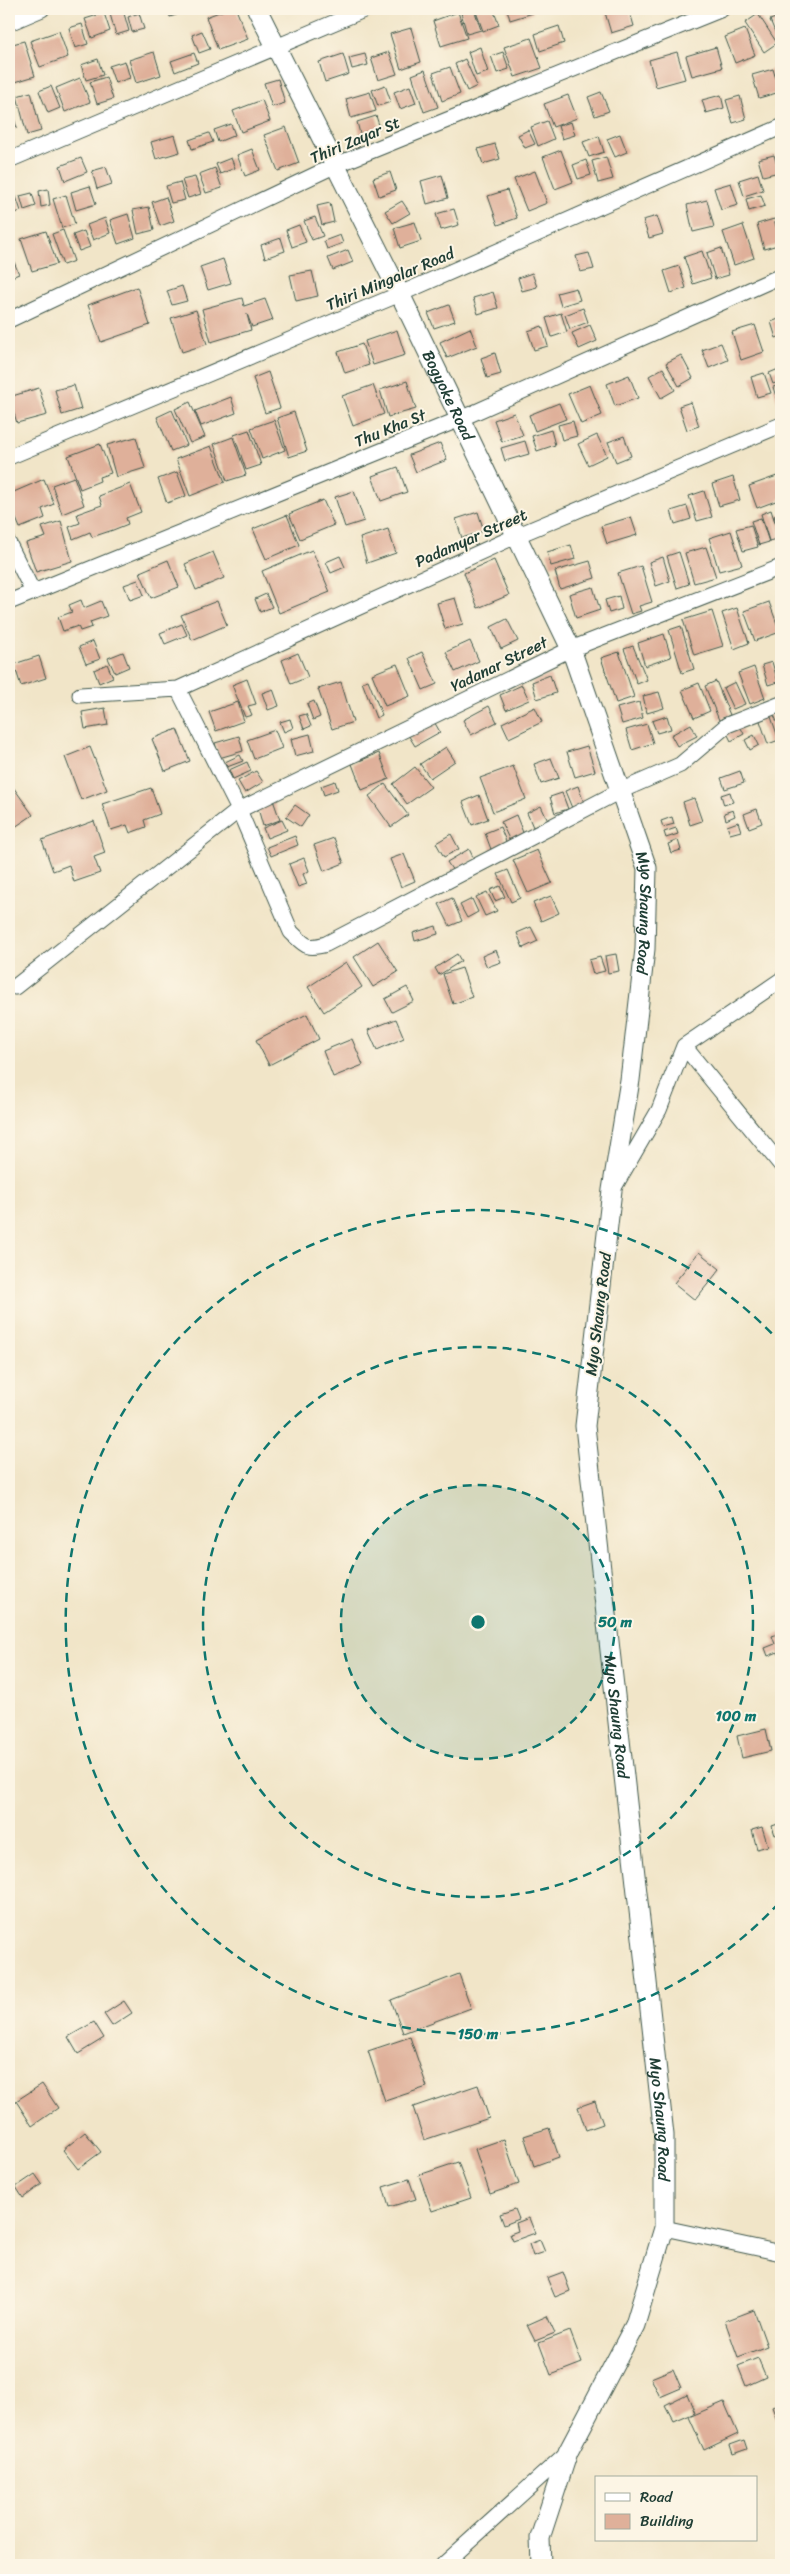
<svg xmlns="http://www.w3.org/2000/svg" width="790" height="2574" font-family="Sriracha,sans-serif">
<rect width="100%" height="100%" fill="#fcf5e5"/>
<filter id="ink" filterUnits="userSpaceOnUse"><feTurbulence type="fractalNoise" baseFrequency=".02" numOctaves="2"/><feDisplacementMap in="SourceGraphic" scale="10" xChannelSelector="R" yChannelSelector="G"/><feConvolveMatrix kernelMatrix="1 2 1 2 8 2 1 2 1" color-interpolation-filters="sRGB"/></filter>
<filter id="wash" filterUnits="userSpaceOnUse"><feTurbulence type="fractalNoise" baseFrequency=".0096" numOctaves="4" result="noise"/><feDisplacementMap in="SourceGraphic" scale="20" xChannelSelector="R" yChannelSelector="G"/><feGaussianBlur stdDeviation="1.12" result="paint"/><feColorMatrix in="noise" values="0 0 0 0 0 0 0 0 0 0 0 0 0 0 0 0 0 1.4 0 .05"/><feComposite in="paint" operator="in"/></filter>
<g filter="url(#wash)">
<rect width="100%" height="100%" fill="#f1e5c8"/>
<g id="blocks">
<path fill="#dfb09a" d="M168,9H194L170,17Z
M227,9H236L248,39L218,50L206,17Z
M460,9H474L481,30L467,34Z
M475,9H493L499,25L483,31Z
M507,9H532L533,13L510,20Z
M604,9H629L634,26L611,33Z
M123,10L129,31L116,35L110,14Z
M458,12L467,38L441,46L433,21Z
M104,13L110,31L92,38L85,19Z
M139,13L144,29L132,32L128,17Z
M758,14L777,43L764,52L745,23Z
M781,16V46L770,20Z
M82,24L88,44L75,48L69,28Z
M559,26L564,43L540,51L535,34Z
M411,28L421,62L401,69L390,34Z
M745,29L755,55L735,63L725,37Z
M59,31L68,57L40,67L30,41Z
M202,31L210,49L199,53L192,35Z
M531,38L542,68L515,77L504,47Z
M24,41L35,76L12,83L9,71V45Z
M480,47L488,72L476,76L468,52Z
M716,47L722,68L692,76L686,56Z
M154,52L161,75L136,83L129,60Z
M389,52L397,74L378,80L371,58Z
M503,52L509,69L497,73L491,56Z
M677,52L685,79L656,87L649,60Z
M194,53L198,63L175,72L171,61Z
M343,54L349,74L325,82L319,62Z
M365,54L368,65L352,69L349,58Z
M98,59L103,75L86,80L81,65Z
M465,59L477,86L467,91L455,64Z
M125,61L130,78L115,83L109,66Z
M450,67L460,94L442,101L433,73Z
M773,69L780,92L759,98L752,75Z
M425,70L438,107L424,112L412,75Z
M106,77L113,99L97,104L90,82Z
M80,78L90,102L65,112L56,88Z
M278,79L285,103L272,107L264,83Z
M385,85L391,102L378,106L372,90Z
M51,86L60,108L48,113L39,91Z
M410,86L416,103L400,109L394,92Z
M31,92L41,131L27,135L17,96Z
M370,92L376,111L351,118L346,99Z
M601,92L609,111L595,116L588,97Z
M568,95L577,118L553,127L544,104Z
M721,95L724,108L706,113L702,100Z
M740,96L746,119L733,123L726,100Z
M262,100L270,121L241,132L233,111Z
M9,103L17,128L9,130Z
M376,116L380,128L360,134L357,122Z
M547,121L554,139L538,146L531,127Z
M571,122L575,135L562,139L558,126Z
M231,124L235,135L218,142L214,130Z
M286,127L299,163L278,171L264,135Z
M528,130L535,144L525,148L518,135Z
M209,133L213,142L192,149L189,140Z
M620,134L627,152L615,157L607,139Z
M175,135L180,152L156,159L151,142Z
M599,136L604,152L589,157L583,142Z
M495,144L500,159L483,164L478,149Z
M252,149L260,170L245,176L237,155Z
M561,150L573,182L555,189L543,157Z
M774,155L779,172L763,176L758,159Z
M606,157L613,179L598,183L592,161Z
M81,158L87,172L65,181L60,166Z
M231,158L235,168L220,174L216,164Z
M586,160L591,175L578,179L573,165Z
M106,167L112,184L97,189L92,171Z
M215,168L222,188L206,193L199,174Z
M535,171L547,203L527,211L514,179Z
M390,172L396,190L379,196L373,178Z
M758,174L763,190L744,196L739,180Z
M442,175L448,198L427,204L421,181Z
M195,177L201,194L188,198L182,180Z
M180,182L185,200L171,203L166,186Z
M731,183L738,205L721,210L714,188Z
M90,186L96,204L76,210L71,192Z
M13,188L21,211L9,215V189Z
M48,189L50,205L41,207L39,191Z
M507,190L517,218L498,225L488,196Z
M32,193L36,206L24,210L20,196Z
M66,195L75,224L62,228L53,199Z
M761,195L765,206L749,211L746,199Z
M166,197L174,221L160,226L152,202Z
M707,200L714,227L693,232L687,205Z
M402,201L410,213L393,223L385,211Z
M330,203L334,222L322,225L317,206Z
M149,207L154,230L138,234L133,210Z
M454,209L459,225L441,230L436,214Z
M128,214L135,238L118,244L110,220Z
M657,216L663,234L649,238L643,220Z
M315,217L323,236L312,240L304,221Z
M105,218L110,233L93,240L87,225Z
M774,219L781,244L764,249L757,224Z
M415,222L421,241L400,248L394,228Z
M299,225L306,242L292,247L286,230Z
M743,225L754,258L734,265L723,232Z
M63,230L74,261L63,265L52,234Z
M46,231L57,264L32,271L21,239Z
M84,231L90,247L79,251L73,235Z
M340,235L343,243L327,249L324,241Z
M281,238L285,251L265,258L261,245Z
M721,248L729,275L715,279L707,253Z
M9,250L19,274L9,278Z
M348,250L353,262L333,270L328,258Z
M702,251L711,278L693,284L684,257Z
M589,253L594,269L580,272L576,256Z
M223,259L231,283L208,290L200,267Z
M679,266L686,288L671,293L664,271Z
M312,271L318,296L296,301L290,275Z
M532,273L537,287L522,291L518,278Z
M182,286L187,301L172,305L167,291Z
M137,287L150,325L101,342L88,305Z
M576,288L580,300L561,306L557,293Z
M493,292L498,308L478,314L473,298Z
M242,298L244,306L265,299L273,320L252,327L247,314L251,330L211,342L202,309Z
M449,305L455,321L434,328L428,313Z
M583,308L588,322L570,329L565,315Z
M196,310L207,344L182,352L171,318Z
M561,313L567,332L552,337L546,318Z
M781,318V336L776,338L771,322Z
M590,325L597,341L579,349L572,333Z
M755,325L764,352L741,360L732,332Z
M542,326L548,346L534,350L528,331Z
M470,328L477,346L447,358L440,342Z
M397,330L405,355L373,365L365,341Z
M721,343L728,360L709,368L702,350Z
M362,344L369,365L345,373L338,352Z
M495,353L501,374L487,378L481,358Z
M681,355L693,378L679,386L666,363Z
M663,368L675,390L661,398L649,376Z
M781,368V381L773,384L769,373Z
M268,372L280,408L265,413L253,378Z
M764,373L771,393L757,397L751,377Z
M629,375L638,398L615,406L607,384Z
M407,381L416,409L388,417L380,390Z
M74,385L81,409L62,415L55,390Z
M373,385L384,414L353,426L342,396Z
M590,385L602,415L581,424L568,394Z
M781,385V403L778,404L773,387Z
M39,388L47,415L17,423L9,397Z
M231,397L236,413L201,426L195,411Z
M190,402L205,437L190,443L175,409Z
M691,402L699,426L687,430L679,406Z
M559,403L566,419L535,431L529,415Z
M172,410L187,445L171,451L157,417Z
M294,412L307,451L289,457L277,418Z
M514,413L523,435L502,442L494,420Z
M274,420L285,450L262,459L251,428Z
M573,421L577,436L562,440L558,425Z
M249,430L261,465L246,470L234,435Z
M551,430L555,445L537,451L532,436Z
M597,435L607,456L588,465L578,444Z
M624,436L631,456L616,462L608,442Z
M136,437L145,468L116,477L107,445Z
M233,437L246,475L227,481L214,444Z
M525,441L529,454L505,461L501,448Z
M440,443L447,460L416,472L409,455Z
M100,444L111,473L99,477L100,481L80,489L68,456Z
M211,446L225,482L190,496L176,459Z
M398,467L407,492L381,501L372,476Z
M177,472L186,496L167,503L158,479Z
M777,476L781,488V499L757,508L749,486Z
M74,477L84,505L62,514L52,485Z
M733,477L740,500L719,506L712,484Z
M44,479L54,504L42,509L45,518L20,528L9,502V494Z
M130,484L141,512L126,518L128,524L113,530L92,537L90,532L73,539L69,527L80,523L77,514L102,505L99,496Z
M354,491L364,521L345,527L335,497Z
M704,491L712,517L697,521L689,496Z
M323,500L334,525L300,539L289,514Z
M687,506L691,519L675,524L671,511Z
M771,510L780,538L769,541L761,514Z
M478,512L484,531L462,538L456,519Z
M781,514V537L774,516Z
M287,515L299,545L266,559L253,529Z
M631,517L637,535L607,544L601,526Z
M761,518L769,542L759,545L751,521Z
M61,521L72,561L36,572L26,543L46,537L42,527Z
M751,525L758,547L743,551L736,529Z
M388,529L396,553L367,563L360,538Z
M731,531L742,565L719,571L709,538Z
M571,545L575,559L551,566L547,552Z
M706,547L716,577L694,583L685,553Z
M312,550L330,592L279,613L262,571Z
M213,552L224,578L196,590L185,564Z
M679,552L689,584L677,588L667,556Z
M340,556L345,567L331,573L326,562Z
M663,557L670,581L656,586L649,562Z
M168,560L179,587L151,598L140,572Z
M494,560L509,595L478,608L464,573Z
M590,561L595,578L560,589L555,571Z
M641,566L652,602L639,606L641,611L631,614L618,573Z
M138,580L144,595L130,600L124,585Z
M593,587L600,610L576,618L569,594Z
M266,594L272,607L260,612L255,599Z
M619,596L622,609L609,613L605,600Z
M455,598L463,624L445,629L437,603Z
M81,600L84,608L101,601L107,616L90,622L92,627L80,631L78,626L63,631L58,617L72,612L69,605Z
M217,601L227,625L192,640L181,615Z
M769,602L780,632L755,641L744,611Z
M737,608L749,643L734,649L722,613Z
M712,611L723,646L694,655L683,620Z
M507,619L518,641L501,649L491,627Z
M182,624L187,635L165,644L160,633Z
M681,626L694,669L682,673L669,630Z
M664,634L671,657L645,666L638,643Z
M93,641L100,659L86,664L79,647Z
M470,641L479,661L455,672L446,652Z
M633,646L647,680L637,684L624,649Z
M123,652L129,667L115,673L108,658Z
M422,652L437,684L423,690L409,658Z
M619,652L634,697L616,703L601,658Z
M298,653L308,677L291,684L282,660Z
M39,656L46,678L21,686L14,664Z
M772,662L778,682L768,685L762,665Z
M107,664L113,677L99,683L94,670Z
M397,664L410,696L385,706L372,674Z
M754,667L765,698L750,704L738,673Z
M550,675L556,693L537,699L532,682Z
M247,679L256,704L248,706L252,715L245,717L232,685Z
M368,680L382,715L376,718L362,682Z
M716,681L730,715L719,720L705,686Z
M341,682L353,722L332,729L318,689Z
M735,682L745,704L733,709L723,688Z
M699,683L710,711L694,718L682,690Z
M522,685L529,700L506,710L500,695Z
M273,689L279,706L268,710L262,693Z
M659,692L664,708L647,713L643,696Z
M314,701L320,717L313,720L307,704Z
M238,702L244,721L216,731L209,712Z
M639,702L643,718L622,724L617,708Z
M489,706L497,722L471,735L463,720Z
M535,707L542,722L509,738L502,723Z
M105,708L108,725L85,729L82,712Z
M781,711V731L774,715Z
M306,714L311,726L304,729L299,716Z
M770,714L779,740L768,744L759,718Z
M667,716L671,729L657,733L652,721Z
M432,718L440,732L415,746L407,733Z
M290,719L293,728L284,732L280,722Z
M647,724L653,743L632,750L626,730Z
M691,724L697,736L677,746L671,735Z
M740,726L744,734L731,741L727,733Z
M177,729L190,761L165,771L152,739Z
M275,730L282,748L254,759L247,740Z
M310,734L314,751L295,756L291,739Z
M754,735L759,745L750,750L745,740Z
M239,736L243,751L219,758L215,743Z
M587,746L595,771L575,777L567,752Z
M90,747L107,790L81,800L65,757Z
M446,747L455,761L430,778L420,764Z
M379,753L389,779L362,790L352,764Z
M240,755L243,761L227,767L225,762Z
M551,758L559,778L541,784L534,764Z
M247,762L251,771L233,779L229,770Z
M513,766L526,799L493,812L480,778Z
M415,767L431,787L407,804L393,784Z
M256,771L263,782L245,793L238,781Z
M740,771L744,783L725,789L721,778Z
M335,781L338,790L324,795L321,786Z
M11,784L33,815L12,829L9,824V786Z
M385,784L408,815L391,827L369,796Z
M578,786L584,803L572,808L565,791Z
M151,788L160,814L144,820L146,827L130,833L127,825L111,830L102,804Z
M730,792L733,802L724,805L721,795Z
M562,793L568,809L555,813L550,797Z
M479,795L488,819L472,825L463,802Z
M694,798L702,821L690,825L683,802Z
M273,800L280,820L263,826L257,805Z
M295,805L309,815L301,827L286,817Z
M541,806L548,821L533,827L527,813Z
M757,809L762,823L749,828L744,814Z
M733,810L735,816L726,820L724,813Z
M516,815L524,835L510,841L501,822Z
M672,817L674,824L663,827L661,821Z
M282,820L287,830L267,838L263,828Z
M94,821L105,853L94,857L100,873L74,882L69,865L53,871L42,840Z
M738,822L741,831L730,834L727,826Z
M500,827L508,846L492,852L485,833Z
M676,828L678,834L666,838L664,832Z
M451,834L459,849L444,857L436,843Z
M295,836L298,845L271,856L267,847Z
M334,838L344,863L324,871L314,845Z
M678,840L681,850L671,853L668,844Z
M469,849L474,859L453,871L447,862Z
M537,850L552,883L528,893L513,860Z
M404,854L415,881L401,887L390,859Z
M304,858L309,871L303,874L307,884L298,887L289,864Z
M508,870L520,898L511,902L498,874Z
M500,886L505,897L495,901L490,890Z
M487,892L497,911L485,916L476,897Z
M551,896L559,913L541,921L533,903Z
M452,898L462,921L450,926L439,904Z
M472,899L478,912L467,918L460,905Z
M436,926L438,934L415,941L413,933Z
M531,927L538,941L523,948L517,933Z
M378,941L398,972L373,987L354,957Z
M496,950L501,962L487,967L482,956Z
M457,954L461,961L439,975L435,968Z
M616,954L619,971L608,973L605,956Z
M600,957L605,971L593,974L589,960Z
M346,962L362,987L324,1012L308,987Z
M462,968L472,997L453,1004L443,974Z
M407,987L414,1001L392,1012L385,999Z
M307,1014L319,1039L269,1065L256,1040Z
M396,1019L404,1038L377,1050L368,1030Z
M352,1039L363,1065L333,1077L323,1051Z
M699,1252L720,1269L695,1300L674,1283Z
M781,1633V1659L778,1652L768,1656L765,1648L775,1644L772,1636Z
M766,1729L771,1751L742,1758L737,1736Z
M781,1823V1833L775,1835L772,1826Z
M762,1827L768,1846L757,1849L752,1830Z
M459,1974L471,2008L403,2033L391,2000Z
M124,2001L132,2013L112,2026L104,2014Z
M94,2022L104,2038L78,2054L68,2037Z
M410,2037L427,2087L385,2101L368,2051Z
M42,2084L58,2108L32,2126L16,2101Z
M478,2085L489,2118L424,2140L413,2107Z
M595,2101L603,2124L586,2130L578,2107Z
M549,2128L559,2157L534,2166L524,2136Z
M85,2132L101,2152L78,2169L63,2150Z
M504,2139L519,2184L490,2194L475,2149Z
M458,2162L471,2198L432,2211L419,2175Z
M35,2174L42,2184L23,2198L16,2187Z
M409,2179L416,2199L389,2207L383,2187Z
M515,2209L519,2219L504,2225L500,2214Z
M529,2218L535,2233L513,2241L510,2234L518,2231L516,2223Z
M540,2240L545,2252L533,2256L529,2244Z
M563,2272L570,2291L555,2297L547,2278Z
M754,2310L767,2346L738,2357L725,2321Z
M547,2316L555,2333L535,2341L527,2325Z
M570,2331L582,2363L551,2375L539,2343Z
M758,2358L766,2377L746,2386L738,2366Z
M673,2369L681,2388L660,2397L651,2378Z
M687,2394L695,2413L674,2422L665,2405Z
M724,2402L738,2434L704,2450L689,2417Z
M781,2403V2421L778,2423L772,2407Z
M744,2440L747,2449L733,2454L730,2445Z"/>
</g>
</g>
<g filter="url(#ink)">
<use href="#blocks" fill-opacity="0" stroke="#3e564a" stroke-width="1"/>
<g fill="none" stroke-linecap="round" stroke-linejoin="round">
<g stroke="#3e564a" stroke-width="17">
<path id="minor" d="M9,23L42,9
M9,160L366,9
M9,320L336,165L722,9
M9,457L400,294L781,127
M9,544L33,592
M9,602L460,419L781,276
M178,689L516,536L781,425
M80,695L178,689L239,810L291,932C305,945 306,950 326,944L620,791L680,765L727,725L781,704
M15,987L239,810L571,649L781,567
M684,1046L781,1165
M616,1184L659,1110L684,1046L781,980
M664,2228L781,2253
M443,2565L568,2452"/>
</g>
<g stroke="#3e564a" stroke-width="21">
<g id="tertiary">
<path id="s1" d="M257,9L400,294L571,649L647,868L645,949L630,1080L612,1190L585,1426L664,2135V2228L635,2325L568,2452L540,2538L541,2565"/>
</g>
</g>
<use href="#minor" stroke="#fff" stroke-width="15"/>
<use href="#tertiary" stroke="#fff" stroke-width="19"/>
</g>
</g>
<circle cx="478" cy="1622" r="137" fill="#0f766e" fill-opacity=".12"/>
<g fill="none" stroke="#0f766e" stroke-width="2.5" stroke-dasharray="9 6">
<circle cx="478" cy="1622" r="137"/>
<circle cx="478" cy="1622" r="275"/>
<path d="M779 1903A412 412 0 1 1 779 1341"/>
</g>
<g text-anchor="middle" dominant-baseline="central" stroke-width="4" stroke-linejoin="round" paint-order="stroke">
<g font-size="16" fill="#1f3d34" stroke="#fcf5e5">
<text transform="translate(355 140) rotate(-23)">Thiri Zayar St</text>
<text transform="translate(390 279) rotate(-23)">Thiri Mingalar Road</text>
<text stroke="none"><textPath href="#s1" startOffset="431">Bogyoke Road</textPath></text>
<text transform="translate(390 428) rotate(-22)">Thu Kha St</text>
<text transform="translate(471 538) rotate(-24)">Padamyar Street</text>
<text transform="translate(499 664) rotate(-26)">Yadanar Street</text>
<text stroke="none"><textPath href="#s1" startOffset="989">Myo Shaung Road</textPath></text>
<text transform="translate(598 1314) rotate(-83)">Myo Shaung Road</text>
<text stroke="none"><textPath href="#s1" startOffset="1799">Myo Shaung Road</textPath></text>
<text stroke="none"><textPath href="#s1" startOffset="2204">Myo Shaung Road</textPath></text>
</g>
</g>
<circle cx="478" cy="1622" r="8" fill="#0f766e" stroke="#fcf5e5" stroke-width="2.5"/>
<g font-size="15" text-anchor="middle" font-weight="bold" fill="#0f766e" stroke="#fcf5e5" stroke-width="4" stroke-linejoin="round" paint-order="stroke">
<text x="615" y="1627">50 m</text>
<text x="736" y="1721">100 m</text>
<text x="478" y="2039">150 m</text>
</g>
<rect width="790" height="2574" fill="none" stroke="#fcf5e5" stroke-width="30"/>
<rect x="595" y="2476" width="162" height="65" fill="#fcf5e5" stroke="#a4ab9e"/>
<rect x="605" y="2493" width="25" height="8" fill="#ffffff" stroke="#a4ab9e"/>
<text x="640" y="2502" font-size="15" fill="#1f3d34">Road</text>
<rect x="605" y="2514" width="25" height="15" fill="#dfb09a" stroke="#a4ab9e"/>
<text x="640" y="2526" font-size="15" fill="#1f3d34">Building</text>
</svg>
